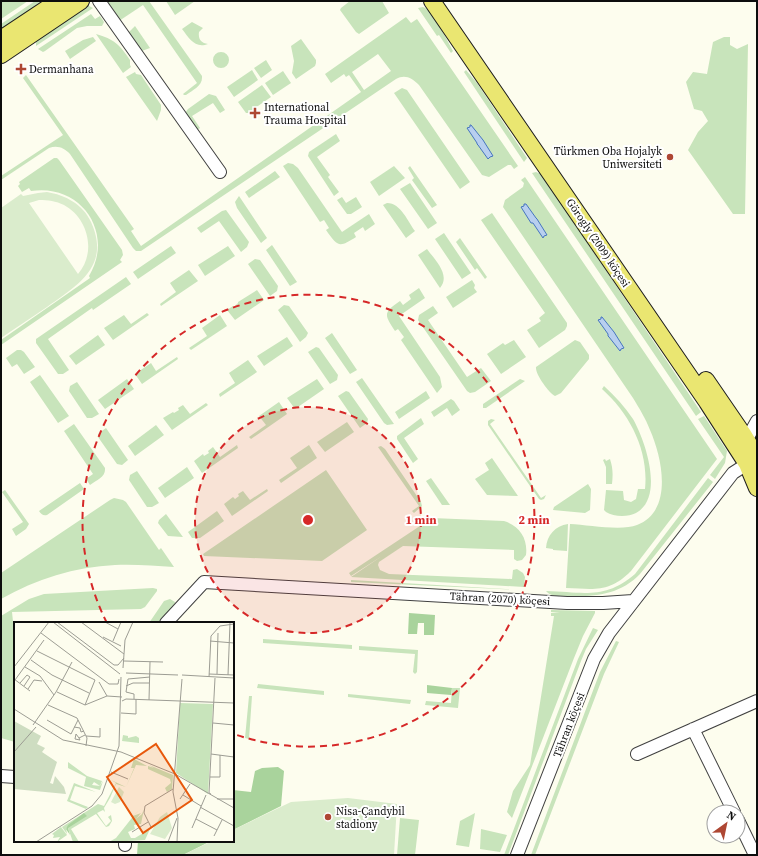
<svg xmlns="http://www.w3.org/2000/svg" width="758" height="856" font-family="'Source Serif 4',serif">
<rect width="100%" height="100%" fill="#fdfdee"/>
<path fill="#c8e4bb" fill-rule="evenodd" d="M1,1H28L1,19Z
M35,1H46L1,31V24Z
M110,1H149L202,76C203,86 193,90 186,95H184L183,94L197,83L143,5L119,21L106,4Z
M166,1H195L175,15Z
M350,1H382L389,13L359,34L356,32L340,10L341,8Z
M86,6H89L93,8L36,46V41Z
M423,7C432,9 448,42 453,51L451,53L439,35L437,36L418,8Z
M91,14L95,19L100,16L104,22L102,26H87L77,28L45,51L43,52L38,49Z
M406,17L411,23L417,19L518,166L514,169L511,165H508L489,177L482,175L419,85C412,78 405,74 396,79L141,251H136L133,248L70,154C64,148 58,145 49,148L1,180V176L63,135L23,78L26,75L134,229L131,231L141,246L361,92L349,75L346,77L344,74L331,83L325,74ZM378,54L391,71L364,90L352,72Z
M192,22L203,28L199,32C198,39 201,43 208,44C195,49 189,38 182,29Z
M135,26L150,48L139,52L128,33Z
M96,34C114,39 120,45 130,60V65L131,67L123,73Z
M93,37L96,41L70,59L65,51L83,40Z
M724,37H730V45L737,49L748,44L745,214H733L688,150L698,132L708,121L702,111L694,109L686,82L693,72L707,74L713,42Z
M301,39L316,60V63L315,66L296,79L292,73L294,61L291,46Z
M213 60a8 8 0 1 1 16 0a8 8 0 1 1-16 0Z
M266,60L272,70L261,78L254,68Z
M252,70L258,80L234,97L227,87Z
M466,70L477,83L527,158L524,162L464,72Z
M283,71L291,83L273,95L265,83Z
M135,72L136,74L141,75L161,105V110L157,121L126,77Z
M262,85L271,97L248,113H246L238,102Z
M402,88L407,90L470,182L460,189L394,93Z
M209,94L216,96L225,110L220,113L213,103L192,116L200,128L196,131L185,113L188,109Z
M336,134L340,141L317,157L330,175L328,177L339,192L334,196L308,156L309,152Z
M54,158H57L59,160L122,250L123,255L120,260L122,262L1,345V340L90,278L89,276C115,233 81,183 31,191L29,188L22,192L18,186L20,184L19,182Z
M288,163L293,164L298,168L342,232L369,214L375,224L365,231L363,227L354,233L356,237C339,248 338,247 326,230L329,228L324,220L320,222L283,166Z
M394,166L405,178L379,196L370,182Z
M410,166L437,205L432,208L412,180L414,178L408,168Z
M275,171L280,177L249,198L245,192Z
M536,172L541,174L701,412L696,416L532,173Z
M525,177L717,459L631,571C609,593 595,589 566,588L570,524C588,525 622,531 637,525C674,511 662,457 650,430C646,419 639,408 633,398L503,207L505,200L523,187L524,183L521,180Z
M410,183L437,223L428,229L400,189Z
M239,196L267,238L261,243L237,208L235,202Z
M342,197L346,203L356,197L362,207L351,214H347L337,200Z
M387,203C401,203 408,222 415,231L406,238L383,205Z
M226,210L249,242L247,247L241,252L219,221L201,233L197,228L222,211Z
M492,213L567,323V326L565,330L539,348L527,330L541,321L539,318L545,313L481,220Z
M444,233L471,273L462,279L435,239Z
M460,238L487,277L485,279L477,268L475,270L456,242Z
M272,245L297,282L290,286L266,250Z
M171,246L176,253L138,279L133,272Z
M228,246L235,256L205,276L198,265Z
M427,249C435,260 451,275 440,288L418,255Z
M255,259L260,260L278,286L277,291L270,296L248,264Z
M189,270L198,281L161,306L160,304L176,292L170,283Z
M126,277L131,284L93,310L92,308L48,339L69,370L63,374H58L36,343V339Z
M472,280L475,285L474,288L477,292L453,308L446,297Z
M419,288L425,298L399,316L440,377L442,387L437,393L401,340L404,337L398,329L395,331C384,314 383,313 400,301L403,305L411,299L409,295Z
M257,290L264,300L235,320L227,310L233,306L234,307L238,303V302Z
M284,305L289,306L308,333L306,337L300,342L278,310Z
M433,306L438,313L428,320L467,377L481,368L491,381L475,392L470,393L467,391L418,320L419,315Z
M147,313L149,315L113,340L104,328L124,315L131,324Z
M220,315L227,326L191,350L189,348L207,336L202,328Z
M332,333L357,370L350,374L325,338Z
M98,335L105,345L76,365L69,356Z
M287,337L293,346L264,366L257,356Z
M514,340L526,357L501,374L487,354L503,343L505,345Z
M575,340L580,342L589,355V359L561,393L555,396C549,393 535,374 536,367Z
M316,347L319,348L338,375L337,380L330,384L308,352Z
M17,350H21L24,352L35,367L24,374L17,364L12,367L6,358Z
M177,357L178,359L142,384L135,374L151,363L156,371Z
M248,360L257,372L220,397L219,394L235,383L229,373Z
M40,375L69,416L58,423L30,382Z
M362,378L394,424L387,425L384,423L356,382Z
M127,379L134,389L105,409L98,400Z
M317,379L324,389L295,409L287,398Z
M520,379L525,381L486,408H483V404Z
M77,382L99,414L92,418H87L69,391L70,386Z
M604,386C615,396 625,407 633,419C645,440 665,497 636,513C628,517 614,517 606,512L604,510L606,490L623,491L624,500L631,502L636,499L638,489H645C649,451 630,414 602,389Z
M346,391L349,392L368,419L367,423L360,428L338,396Z
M426,391L430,398L399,419L395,412Z
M451,399L454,401L460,410L452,416L447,408L434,417L431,412Z
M279,402L287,414L251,439L249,437L266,425L259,416Z
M206,403L208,405L172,430L163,418L173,412L174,413L179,410L178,408L183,405L190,414Z
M704,416L727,451L725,463L715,479L710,475L724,457L698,419Z
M421,418L424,424L404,438L418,459L413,463L397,439V436Z
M491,419L495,420L490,424L541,498L546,495L544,499L541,500L539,499L488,425V421Z
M347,422L354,432L325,452L317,442Z
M74,424L105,468C106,477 97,480 90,485L86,479L93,474L64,431Z
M156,425L164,435L135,456L128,446Z
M106,428L128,460L122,465L117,464L98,437V434Z
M237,445L238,448L202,473L194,461L203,454L204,456L209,453L208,451L213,447L220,457Z
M309,445L317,458L281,483L279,480L297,468L290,458Z
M381,446L385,449L421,502L422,506L414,513L412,511L419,506L378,447Z
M492,458L518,496L487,495L475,479L489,470L485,463Z
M605,459L606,461L610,459C613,468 613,475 612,484H606V467L603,460Z
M187,467L194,478L165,498L158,488Z
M326,470L367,530L322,561L204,556L203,554Z
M137,471L159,503L152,507H147L129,480L130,475Z
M431,478L450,505H442L426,481Z
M708,478L713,482L640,574C620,595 594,597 567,596C559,596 551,597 546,591C583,592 605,600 635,574Z
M80,483L84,489L47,515C43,516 41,514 39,511Z
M588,484L591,489L590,510L585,513L553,510L554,507Z
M267,489L268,491L232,516L224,504L233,497L235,499L239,496L238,494L243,491L250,500Z
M5,490L29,524L26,529L16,536L12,529L23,522L2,492Z
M114,498L123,500L126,502L159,550L161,548L174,567C155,566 135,564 115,565C75,567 36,579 1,599V573L110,500Z
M217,511L224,521L200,538H192L188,532Z
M166,514L183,537L168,536L158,523L159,520Z
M432,518L504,521C520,526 528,539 526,555L522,560L517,561L514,559V550L403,546L379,562L378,565L380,570L389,574L512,579L513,570L517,569L523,573L525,577L524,587L351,577L382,556L351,576L349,573Z
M568,524L567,551L553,550V549L546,548C547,535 555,526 568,524Z
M351,580L522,590L351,582Z
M153,588L157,589V591L145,607L141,609L12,612L14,631H15V742L1,738V616L29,599L44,594Z
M170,599L175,602L174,608L159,623H149L164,601Z
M551,610L595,611V613L583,636L574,658L512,818L507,812L513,791L530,765L554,616H551V613H560L551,612Z
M593,628L598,630L586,649L581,661L508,855H504L578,659Z
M263,639L352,645V649L263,643Z
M616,641L619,642L604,674L535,855H531L600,672Z
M359,646L418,650L417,672L415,674L413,672L415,654L359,650Z
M258,684L324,691V695L257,688Z
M452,688H460L458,708L425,705L426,701L451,703Z
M348,694L411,700L410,704L348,697Z
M249,696H252L249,739L245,738Z
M475,813L469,847L456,845L460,821Z
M400,818L419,820L415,855H397Z
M481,829L507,835L500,852L480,849Z"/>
<path fill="#a9d39c" d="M409,613L435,615L434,635H424V623H418L417,634H408Z
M427,685L452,688L451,695L427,693Z
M278,767L284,771L281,806L233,830V790L251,792L255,771L262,768Z
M138,841H211L183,855H137Z"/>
<path fill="#daeccc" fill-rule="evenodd" d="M47,192C65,195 83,204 91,222C111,266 78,285 47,307C32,317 16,328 1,338V208L21,194L23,196L38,193ZM39,200C48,200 56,201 64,205C88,218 97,252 78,274L29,203Z
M348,798L397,804L394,855H183L212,841H233V830L291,802Z"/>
<path fill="#b8cfef" stroke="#4675bf" d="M470,125H471L483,140L493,156L490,157L488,159L478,145L477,144V143L467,128L470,127Z
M524,204H526L536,218L537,219L547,235L544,236L543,238L533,223H531L521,207L524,206Z
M601,317H602L614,332L624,348L621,349L620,351L609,337L608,336V334L598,320L601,319Z"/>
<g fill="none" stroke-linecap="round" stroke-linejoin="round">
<g stroke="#404040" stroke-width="14">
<path id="minor" d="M99,1L220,172
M743,446L757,421
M166,623L204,582L567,603H603L633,601
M693,729L734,812
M637,754L757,701
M1,776L15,777
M738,820L755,855
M125,845V841
M517,855L594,659L609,633L733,473L747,464L752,457"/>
</g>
<g stroke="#1e1e1e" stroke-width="18">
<path id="major" d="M432,1L707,402L747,464L757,488
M1,39L58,1
M1,55L81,1
M706,380L743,434L757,457"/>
</g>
<use href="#minor" stroke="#fff" stroke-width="12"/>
<use href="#major" stroke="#eae671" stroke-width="16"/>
</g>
<circle cx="308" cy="520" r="113" fill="#d62828" fill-opacity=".12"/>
<g fill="none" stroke="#d62828" stroke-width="2" stroke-dasharray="7 5">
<circle cx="308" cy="520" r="113"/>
<path d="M107 623A226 226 0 1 1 234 734"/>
</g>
<g fill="#ae4733" stroke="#fff" stroke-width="1.5">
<path d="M19 63h4v4h4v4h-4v4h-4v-4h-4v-4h4z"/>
<path d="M253 107h4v4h4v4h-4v4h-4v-4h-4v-4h4z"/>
<circle cx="670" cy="157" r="4"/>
<circle cx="328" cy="817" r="4"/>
</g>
<g text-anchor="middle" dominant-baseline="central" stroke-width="4" stroke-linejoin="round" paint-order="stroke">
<g font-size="11" fill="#0d0d0d" stroke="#fff" text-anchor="start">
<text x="29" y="69">Dermanhana</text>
<text x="264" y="107">International<tspan x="264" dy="13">Trauma Hospital</tspan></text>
<text x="662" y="151" text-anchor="end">Türkmen Oba Hojalyk<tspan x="662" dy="13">Uniwersiteti</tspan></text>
<text x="336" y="811">Nisa-Çandybil<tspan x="336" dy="13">stadiony</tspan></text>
</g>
<g font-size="11" fill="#0d0d0d" stroke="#fff">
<text transform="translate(598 243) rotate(56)">Görogly (2009) köçesi</text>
<text transform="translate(500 599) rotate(3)">Tähran (2070) köçesi</text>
<text transform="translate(569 725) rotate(-69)">Tähran köçesi</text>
</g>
</g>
<g transform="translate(14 622)">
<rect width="220" height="220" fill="#fdfdee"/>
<path d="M166,81L199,82L194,172L162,151ZM109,113L114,114V116L122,114L125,116V121L108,119ZM120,137L133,144L122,143L112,165L102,162L96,176L90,186L91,190L89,188L83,191L92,204L97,199L94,195L97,193L98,199L95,204L92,205L82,192L57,207L65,220H59L54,206H52L53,212L48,205L84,182L90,184L102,161L97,158L112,165L120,146H117ZM54,140L73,154L88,159L86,164L80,160L78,163L86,164L89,159L86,168L70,164L72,155L54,146ZM135,143L159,153L158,167L153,170L151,166L157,161L156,157L134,147V144L140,146ZM60,161L82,170L61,164L56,178L74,185L72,187L53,179ZM128,186L119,194L127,191L122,197L128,192L130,187L127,202L120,203L121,207L114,210L117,216H121L136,207L131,218L95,220L102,216L121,192ZM47,205L53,213L43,220L46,215L39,216L40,213L38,212Z" fill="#c8e4bb"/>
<path d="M70,191L73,194L54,206L56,213L52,207L54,203Z" fill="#a9d39c"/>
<path d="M0,99L27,114L23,122L31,126L28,130L43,140L36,161L39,162L41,154L50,165L52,172L0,167Z" fill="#ceddc1"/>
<path d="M105,165L110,170L106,180L101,182L97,180ZM153,190L158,206L151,217L136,212L146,195Z" fill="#daeccc"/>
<path fill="none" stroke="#9d9d94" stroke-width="1" d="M39,0L106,52M43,0L100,43H104L110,36M67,0L110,32M91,0L104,7M27,11L95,62H104L105,57M89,15L107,24M99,19L107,0M196,19L220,21M23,29L81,58L71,83M17,38L38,53L75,71M110,39L149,40M0,45L35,0M11,45L26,54L40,73M109,46L111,18L119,0M112,51L164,53M195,52L220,53M203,52L204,11M168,53L220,56M214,53L216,1M195,55L197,14L206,4L220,2M0,57L16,69M1,58L30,18M85,60L93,74M6,61L13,53L16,55L10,64M112,64L119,61H135M14,67L20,58L28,59M43,70L71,83L93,74M93,74L108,75M120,77V72L112,70L114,57L136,55M135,78L136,40M108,79L112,77L220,81M34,83L63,96L73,116L72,124M0,87L49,118L107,130L161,152L220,186M107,91L122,92V77M33,98L57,112L64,98M199,101L220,103M19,103L42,70L58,40M60,105L66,106L67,110L70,109M72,114L86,115V106M65,116L62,112L61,117L66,118L65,116L71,113M0,130L22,105M197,132L220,135M97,150L114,157M196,155H206V133M197,172L195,171L201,56M169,173L187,184M166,177L176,162M203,177H220M186,185L220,204M182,197L203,208M137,205L130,191L131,184L159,167M178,206L192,173M118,210L134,200M200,214L208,198M22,220L78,184L88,172L105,124L107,55M154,220L163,196M163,220L164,196L159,170L168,57"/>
<path fill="#e8590c" fill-opacity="0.15" stroke="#e8590c" stroke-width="2" d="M142,122L178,178L129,211L93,155Z"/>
<rect width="220" height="220" fill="none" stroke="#0d0d0d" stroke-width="2"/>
</g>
<circle cx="308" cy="520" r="6" fill="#d62828" stroke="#fff" stroke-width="2"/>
<g font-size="12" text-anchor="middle" font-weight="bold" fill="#d62828" stroke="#fff" stroke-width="4" stroke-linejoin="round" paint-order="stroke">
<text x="421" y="524">1 min</text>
<text x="534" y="524">2 min</text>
</g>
<rect width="758" height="856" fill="none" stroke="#0d0d0d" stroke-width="4"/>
<g transform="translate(726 824) rotate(33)"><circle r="19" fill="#ffffff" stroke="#9e9e9e"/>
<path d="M0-3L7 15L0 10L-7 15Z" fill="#ae4733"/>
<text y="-6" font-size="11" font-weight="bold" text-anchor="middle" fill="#0d0d0d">N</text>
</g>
</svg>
